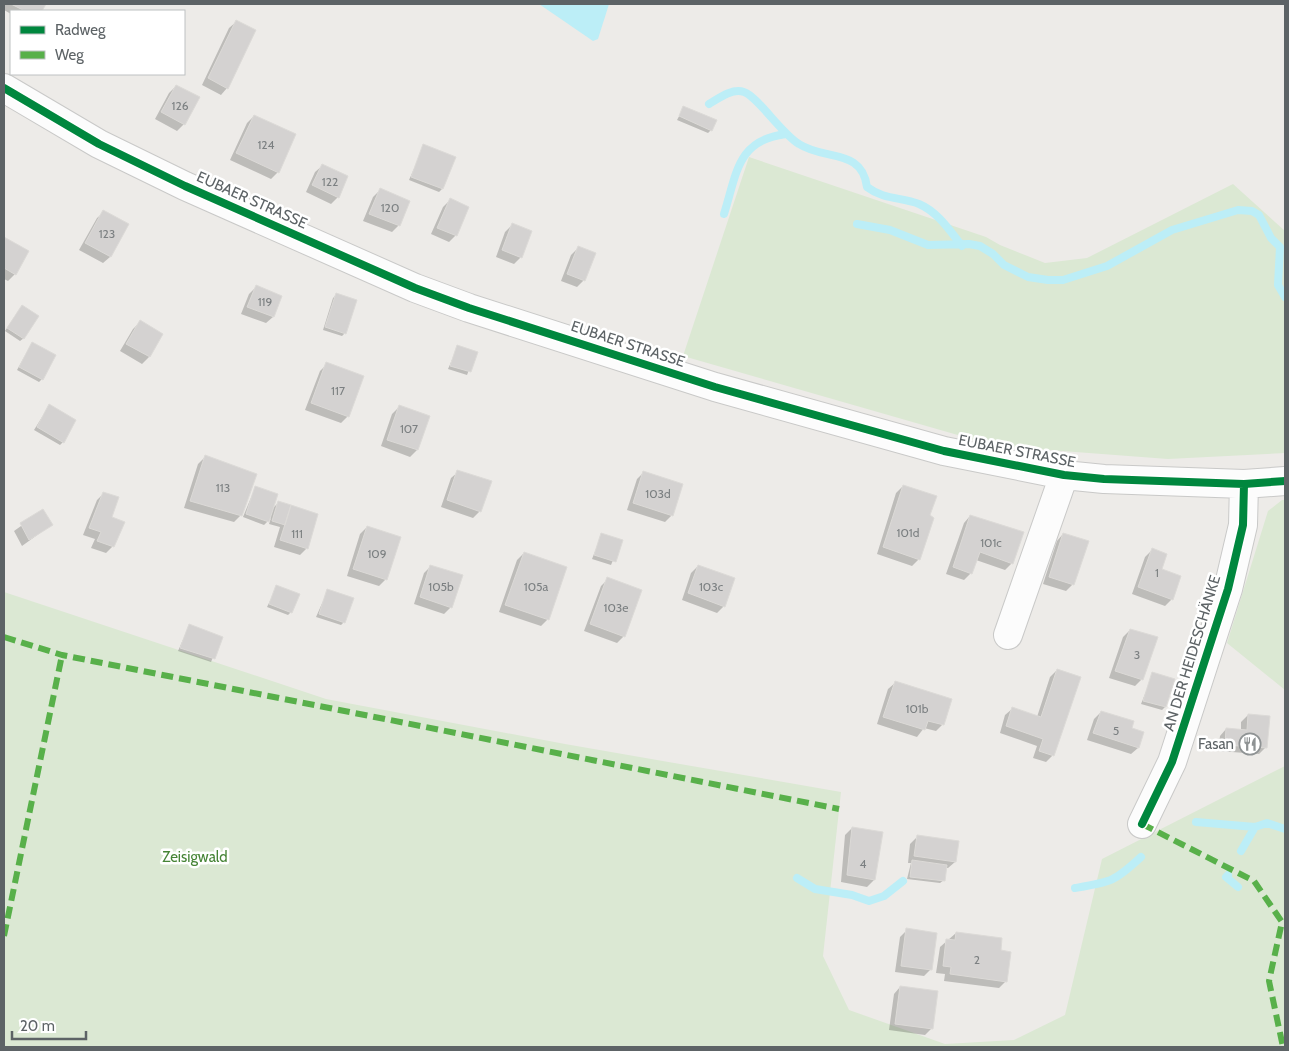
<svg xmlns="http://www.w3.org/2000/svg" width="1289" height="1051" font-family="Cabin,sans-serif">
<rect width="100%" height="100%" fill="#edebe8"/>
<path fill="#dbe8d3" d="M749,157L986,237L1000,245L1045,263L1087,258L1233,184L1285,231V453L1168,459L996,446L683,356Z
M1282,500H1285V690L1227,643L1268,511Z
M4,592L326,699L565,744L841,792L823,956L849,1010L945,1044L1014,1040L1065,1015L1102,859L1285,766V1047H4Z"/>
<path fill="#bceef7" d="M539,4H609L598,39L593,41Z"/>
<path fill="#0003" d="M5,4H45L41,11H11V14L4,10Z
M236,22L227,88L221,95L202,85L229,28Z
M176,86L184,124L177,131L155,119L169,93Z
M684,107L711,130L708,133L677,120Z
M254,116L278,172L271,179L230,160L247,123Z
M424,146L442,189L439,192L409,180Z
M322,166L338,197L331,204L306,192L315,172Z
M380,190L399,225L392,232L363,221L373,197Z
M450,200L456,235L449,242L431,234L443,207Z
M104,212L128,225L110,257L103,263L79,250L97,218Z
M512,225L521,257L514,264L496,257L505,232Z
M4,238L28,251L15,274L8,281L4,279Z
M578,248L584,280L577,287L561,281L571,255Z
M256,287L281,297L273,317L266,323L241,314L249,294Z
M336,295L345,333L342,336L323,330L333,298Z
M19,310L24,338L20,341L5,331Z
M140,322L162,334L149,357L142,364L120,351L133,329Z
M32,343L42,379L39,382L17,370Z
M458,346L476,352L467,375L448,369Z
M327,364L348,416L341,423L305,410L320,371Z
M49,406L63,442L60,445L34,430Z
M399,407L417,450L410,457L381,446L392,414Z
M205,457L241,515L234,522L184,508L198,464Z
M458,472L480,511L473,518L441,507L451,478Z
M644,472L672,515L665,522L627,510L637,479Z
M903,486L929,516L919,559L912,566L877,554L896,493Z
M255,488L272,509L279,502L307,548L300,555L274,547L280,527L269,524L271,518L264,525L243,517Z
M104,493L111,517L113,546L106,553L91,548L95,539L83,535L97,500Z
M42,511L51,525L22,546L14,531Z
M970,516L1012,563L1005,570L976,560L971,573L964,580L946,574L964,523Z
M367,527L386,579L379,586L347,576L360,534Z
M602,534L621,541L611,565L592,559Z
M1063,534L1073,584L1066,591L1043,584L1057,541Z
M1152,550L1172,599L1165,606L1132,594L1145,557Z
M524,553L548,619L541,626L499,612L517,560Z
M431,566L451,607L444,614L414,604L424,573Z
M698,566L724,606L717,613L682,600L691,573Z
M608,579L624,636L617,643L584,631L601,586Z
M277,587L291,612L288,615L267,607Z
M328,590L344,622L341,625L316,617Z
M189,626L221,638L211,662L178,651Z
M1130,630L1142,679L1135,686L1109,678L1123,637Z
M1057,670L1053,755L1046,762L1033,758L1037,746L1000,733L1005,715L1012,709L1037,717L1050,677Z
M1153,674L1165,707L1162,710L1141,704Z
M895,683L943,724L936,731L924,728L917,737L877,724L888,689Z
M1101,712L1131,729L1138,748L1131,754L1087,740L1094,719Z
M1248,715L1266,747L1259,754L1218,751L1220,736L1226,729L1241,730V722Z
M852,828L882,833L874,880L867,887L841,882L845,835Z
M917,837L955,862L948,868H945L944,880L940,883L907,879L911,863H908L910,844Z
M907,930L931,969L924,976L895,972L900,937Z
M956,933L1000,951L1006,981L999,988L944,981L945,974L936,973L940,947Z
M900,987L932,1028L925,1035L889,1030L894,994Z"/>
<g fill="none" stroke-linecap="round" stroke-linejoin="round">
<path stroke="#bceef7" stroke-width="8" d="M709,104C719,98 732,88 744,92C757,96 782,134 799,144C825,161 862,148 867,187C884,200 901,197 919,204C938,212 950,231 962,246
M724,214C737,173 737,140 786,134
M857,224L890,230L928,245L969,244L980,246L993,254L1004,265L1028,277L1048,280H1063L1107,266L1172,230L1238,210L1252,211L1259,215L1271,238L1280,247L1278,285L1285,297
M1196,822L1255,827L1267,823L1285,829
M1241,851L1255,827
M1228,875L1226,877L1238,887
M797,878L815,889L852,895L869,901L884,896L903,881
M1075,888C1111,882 1114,882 1141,857"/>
</g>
<path fill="#d4d2d1" stroke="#dcdad7" d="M11,4H46L42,11H25Z
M236,20L256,30L228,89L208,78Z
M176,85L200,97L185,125L161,112Z
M683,106L717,120L712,131L679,116Z
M254,115L296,134L279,173L236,153Z
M423,144L456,157L443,189L411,177Z
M322,164L348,176L339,198L312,185Z
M380,188L410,201L400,226L369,214Z
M450,198L469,207L457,236L437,228Z
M103,210L129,224L111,257L85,243Z
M512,223L532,231L522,258L502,250Z
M4,237L29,251L16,275L4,268Z
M578,246L596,253L585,281L567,274Z
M256,285L282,296L274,317L247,307Z
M336,293L357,300L346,334L325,327Z
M22,305L39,316L24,339L7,328Z
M140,320L163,334L150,357L126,344Z
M32,342L56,355L43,380L19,367Z
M457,345L478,352L471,372L450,366Z
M326,362L364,376L349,417L311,403Z
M49,404L76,420L64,443L37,427Z
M399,405L430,416L418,450L387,440Z
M205,455L257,474L242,516L190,501Z
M457,470L492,481L481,512L447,500Z
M643,471L683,484L673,516L633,503Z
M903,485L937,496L930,515L934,518L920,560L883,547Z
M255,486L278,494L269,522L246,514Z
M103,492L119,497L112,517L125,522L114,547L97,541L101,532L89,528Z
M278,501L291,505L285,525L272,521Z
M291,505L318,514L308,549L280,540Z
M43,509L53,525L29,540L20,523Z
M970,515L1024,532L1013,564L980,552L972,574L953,567Z
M367,526L401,537L387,580L353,569Z
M601,533L623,540L616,562L594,555Z
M1063,533L1089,541L1074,585L1049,577Z
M1152,548L1167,554L1162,569L1181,576L1173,600L1138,587Z
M524,552L567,567L549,620L505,605Z
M430,565L463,575L452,608L420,597Z
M698,565L735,578L725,607L688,593Z
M607,577L642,590L625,637L590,624Z
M276,585L300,594L292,613L269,604Z
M327,589L354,598L345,623L319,614Z
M189,624L223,637L215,659L180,648Z
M1130,629L1158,637L1143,680L1115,671Z
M1057,669L1081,677L1054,756L1039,751L1043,739L1006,726L1012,707L1041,717Z
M1152,672L1175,679L1166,707L1143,701Z
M895,681L952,699L944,725L928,721L925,730L883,717Z
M1101,711L1134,721L1132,728L1144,732L1139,748L1093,733Z
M1248,714L1270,716L1267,748L1225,745L1226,728L1247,730Z
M852,827L883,832L875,880L847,875Z
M917,835L959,841L956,862L914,856Z
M912,860L947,865L945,881L910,877Z
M906,928L937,933L932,970L901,966Z
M956,932L1002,938L1001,950L1011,952L1007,982L950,974L951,967L943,966L946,939L955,940Z
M900,986L938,991L933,1029L895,1024Z"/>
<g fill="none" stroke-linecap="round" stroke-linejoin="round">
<g stroke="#c9c9c8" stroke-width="30">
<path id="minor" d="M4,88L99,144L185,186L415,288L469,308L715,387L944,451L1064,475L1104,479L1244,484L1285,481
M1008,635L1064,475
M1142,824L1172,762L1228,589L1243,525L1244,484"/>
</g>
<use href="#minor" stroke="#fcfcfc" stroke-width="28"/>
<path stroke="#58b04a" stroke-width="6" stroke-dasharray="12 6" stroke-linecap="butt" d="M4,637L62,655L839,809
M1142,824L1254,881L1282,922L1269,981L1283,1047
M4,936L62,655"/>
<g stroke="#fff" stroke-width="11">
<path id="cycleway" d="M4,88L99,144L185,186L415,288L469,308L715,387L944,451L1064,475L1104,479L1244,484L1285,481
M1142,824L1172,762L1228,589L1243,525L1244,484"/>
</g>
<use href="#cycleway" stroke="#00873e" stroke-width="8"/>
</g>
<defs>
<g id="restaurant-ring" transform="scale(1.125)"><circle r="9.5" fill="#fff" stroke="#8f9394" stroke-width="1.5"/><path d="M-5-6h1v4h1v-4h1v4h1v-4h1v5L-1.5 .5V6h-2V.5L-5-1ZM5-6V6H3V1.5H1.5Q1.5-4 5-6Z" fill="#8f9394"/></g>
</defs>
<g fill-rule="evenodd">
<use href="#restaurant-ring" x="1250" y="744"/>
</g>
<g text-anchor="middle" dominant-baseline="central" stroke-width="5" stroke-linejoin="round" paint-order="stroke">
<g font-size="12" fill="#7c8082">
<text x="180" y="105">126</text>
<text x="266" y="144">124</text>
<text x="330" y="181">122</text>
<text x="390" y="207">120</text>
<text x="107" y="233">123</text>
<text x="265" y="301">119</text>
<text x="338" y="390">117</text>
<text x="409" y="428">107</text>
<text x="223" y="487">113</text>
<text x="658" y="493">103d</text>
<text x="908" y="532">101d</text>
<text x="297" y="533">111</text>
<text x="991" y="542">101c</text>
<text x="377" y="553">109</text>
<text x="1157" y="572">1</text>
<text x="441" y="586">105b</text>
<text x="536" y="586">105a</text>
<text x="711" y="586">103c</text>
<text x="616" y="607">103e</text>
<text x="1137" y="654">3</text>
<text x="917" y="708">101b</text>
<text x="1116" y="730">5</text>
<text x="863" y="863">4</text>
<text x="977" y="959">2</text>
</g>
<g font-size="15" fill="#5d6366" stroke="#fff">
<text transform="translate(252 200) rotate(24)">EUBAER STRASSE</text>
<text transform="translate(628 344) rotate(18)">EUBAER STRASSE</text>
<text transform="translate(1017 451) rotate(11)">EUBAER STRASSE</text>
<text transform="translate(1192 653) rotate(-73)">AN DER HEIDESCHÄNKE</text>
</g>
<g font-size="15" fill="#5d6366" stroke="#fff" text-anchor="end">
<text x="1234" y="744">Fasan</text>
</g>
<g font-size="15" fill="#468436" stroke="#fff">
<text x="195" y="857">Zeisigwald</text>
</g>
</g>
<rect width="1289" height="1051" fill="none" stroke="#5d6366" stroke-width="10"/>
<rect x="10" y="10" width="175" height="65" fill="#ffffff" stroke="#bec1c2"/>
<rect x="20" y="26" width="25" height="8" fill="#00873e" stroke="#bec1c2"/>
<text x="55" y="35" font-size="15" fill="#5d6366">Radweg</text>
<rect x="20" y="51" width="25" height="8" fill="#58b04a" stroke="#bec1c2"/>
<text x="55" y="60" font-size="15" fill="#5d6366">Weg</text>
<path d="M12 1031v8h74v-8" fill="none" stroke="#5d6366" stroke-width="2.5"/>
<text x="20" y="1031" font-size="15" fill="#5d6366" stroke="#ffffff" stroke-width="4" paint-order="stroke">20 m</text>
</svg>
